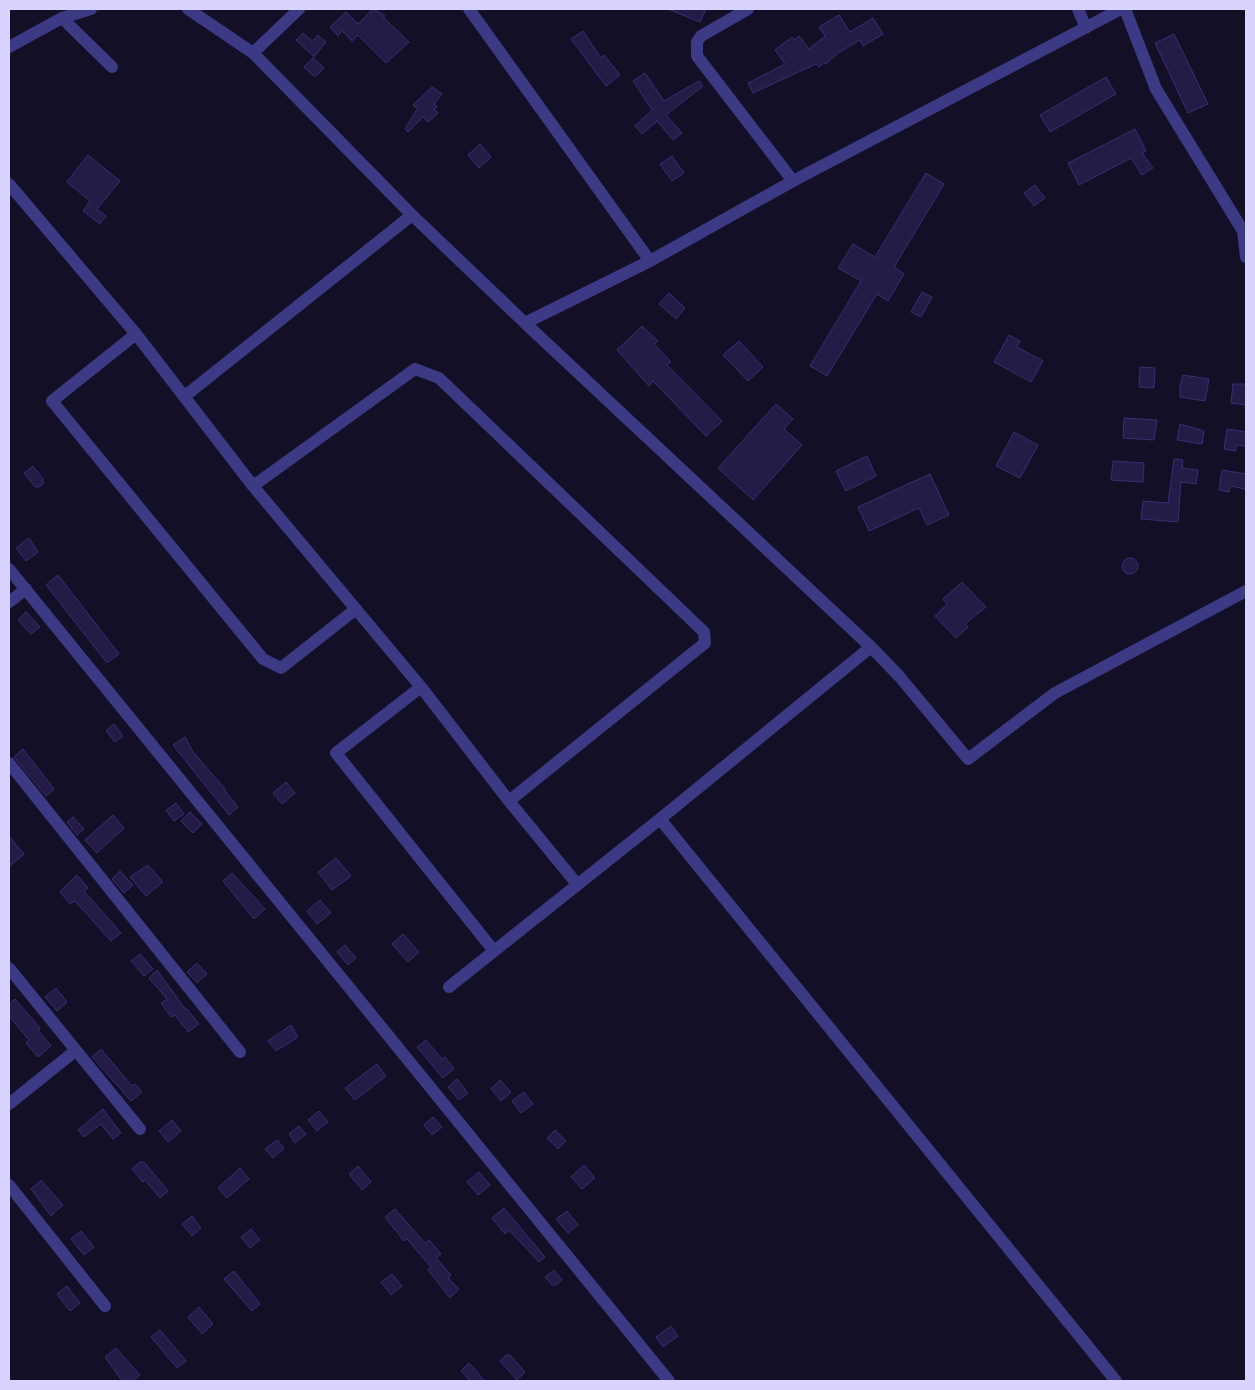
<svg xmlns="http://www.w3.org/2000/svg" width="1255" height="1390" font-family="'Fira Sans',sans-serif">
<rect width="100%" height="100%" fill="#130f26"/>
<path fill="#241b47" stroke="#3b2d73" d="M373,9L385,16L383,17L409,42L386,63L358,35L352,41L342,31L338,36L330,27L346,12L358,24Z
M668,9H706L700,22Z
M839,15L850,32L873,18L883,34L863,46L860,40L838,53L826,64L824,63L819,67L816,64L753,93L748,83L785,64L775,50L792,37L794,40L799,36L809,49L825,36L819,27Z
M583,31L601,58L604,55L620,75L606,86L571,39Z
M303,33L312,41L318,35L326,42L314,57L296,40Z
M1174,34L1208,104L1188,113L1155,43Z
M313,58L324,68L315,77L304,67Z
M645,73L664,101L699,81L703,86L666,115L682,133L673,140L657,121L642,134L635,126L652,110L633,81Z
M1106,77L1116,94L1050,132L1040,115Z
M432,87L442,94L434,104L437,107L434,109L438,113L428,122L423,117L408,132L405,129L417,109L413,105Z
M1135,129L1146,151L1142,153L1153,168L1142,175L1131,158L1079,185L1068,163Z
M480,144L491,157L479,168L468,155Z
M88,155L120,181L97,209L106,216L100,224L83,211L90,201L67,182Z
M672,156L684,173L672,181L660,164Z
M926,173L944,184L894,267L904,274L888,301L877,294L827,376L810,366L861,281L838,268L853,244L875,257Z
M1035,185L1045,198L1034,206L1024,193Z
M922,292L932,297L921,317L911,312Z
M669,293L685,308L676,319L659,304Z
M642,326L658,341L654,344L671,362L667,365L722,421L706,436L653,381L649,386L617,350Z
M1009,335L1020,341L1017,347L1043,361L1031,382L994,362Z
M739,341L763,367L748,381L723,355Z
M1140,367L1155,368L1154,388L1139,387Z
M1183,375L1209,379L1205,401L1180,397V386Z
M1233,384H1246V405L1231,403Z
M776,404L793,419L784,429L802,445L753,500L718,468Z
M1124,418L1157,420L1154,440L1123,438Z
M1180,424L1204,431L1202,444L1177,440Z
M1227,429L1246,432V446L1236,445V451L1224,449Z
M1014,432L1038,445L1020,478L996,466Z
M867,456L876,476L846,491L836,471Z
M1174,459L1183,460L1182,468L1198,470L1196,484L1181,482L1178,522L1141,519L1143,501L1168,503Z
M1113,461L1144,463L1143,482L1111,480Z
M33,466L43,479V484L39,487H35L24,473Z
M1222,470L1246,474L1245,489L1230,486L1229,492L1219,490Z
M930,474L949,515L927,525L919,508L869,531L858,507Z
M29,538L38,552L26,561L16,548Z
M1122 566a8 8 0 1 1 16 0a8 8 0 1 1-16 0Z
M58,575L119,654L107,663L46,585Z
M962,582L986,607L965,624L968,627L956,638L935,616L947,604L943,599Z
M26,612L40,627L31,634L18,620Z
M114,724L123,736L115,742L106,731Z
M185,737L193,752L226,790L225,791L238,807L229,815L173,745Z
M23,749L54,789L46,796L14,757Z
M286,782L295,793L282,804L273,793Z
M176,803L184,814L174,821L166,810Z
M190,812L202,824L193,833L181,821Z
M113,815L124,828L97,853L85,840Z
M73,817L84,829L77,835L67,822Z
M9,836L24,854L9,867Z
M336,858L351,876L332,890L318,872Z
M148,865L163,882L146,896L130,877Z
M120,871L133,885L124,893L112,879Z
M232,873L265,909L254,919L223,881Z
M77,875L88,888L84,891L121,933L111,941L75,901L70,904L60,892Z
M320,900L331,913L317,924L307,911Z
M403,934L419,952L408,962L392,944Z
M345,945L356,958L348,965L337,952Z
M140,954L153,969L144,976L131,961Z
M197,963L207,974L197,983L187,972Z
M157,970L186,1010L187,1009L199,1024L188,1032L175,1015L171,1017L161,1003L167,999L149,978Z
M56,988L67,1002L57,1011L45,997Z
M15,999L40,1028L38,1030L51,1046L38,1057L26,1043L29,1040L9,1016V1004Z
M291,1025L298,1037L276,1051L268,1041Z
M426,1040L442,1059L445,1057L454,1069L443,1078L417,1047Z
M101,1049L132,1086L135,1084L142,1092L131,1101L92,1057Z
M377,1064L386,1076L355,1100L345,1088Z
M457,1079L468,1093L459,1100L448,1087Z
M500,1080L511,1092L501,1101L491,1089Z
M524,1092L533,1104L521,1113L512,1101Z
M103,1109L121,1133L113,1139L101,1124L84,1137L78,1130Z
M319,1111L328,1122L317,1131L308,1120Z
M433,1117L442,1127L432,1135L424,1125Z
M172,1120L181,1131L168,1142L159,1131Z
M299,1126L306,1134L295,1143L289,1134Z
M555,1130L566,1141L558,1149L547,1138Z
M277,1140L284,1148L273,1158L265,1149Z
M140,1162H144L168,1191L160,1198L145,1180L143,1182L132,1169Z
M584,1165L595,1178L582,1189L571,1177Z
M358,1166L371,1182L362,1190L349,1174Z
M240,1168L249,1179L227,1198L218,1188Z
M479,1172L490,1185L478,1195L467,1182Z
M41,1180L63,1205L51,1216L31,1189Z
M504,1208L545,1257L539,1262L509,1230L505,1234L492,1218Z
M395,1209L425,1243L429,1240L441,1254L436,1258L451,1275L448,1278L459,1289L450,1298L428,1270L431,1267L407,1239L404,1241L385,1217Z
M567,1211L578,1225L568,1233L556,1219Z
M192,1216L201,1228L192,1236L182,1224Z
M251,1229L260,1240L250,1248L241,1237Z
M81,1231L94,1247L84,1255L71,1239Z
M554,1270L562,1280L556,1285H552L545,1277Z
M234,1271L260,1304L252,1311L224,1279Z
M392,1274L402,1286L391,1295L381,1282Z
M67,1286L80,1303L70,1311L57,1294Z
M199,1307L213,1324L202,1334L188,1317Z
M671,1326L678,1336L663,1347L656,1337Z
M160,1330L186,1361L177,1368L151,1337Z
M116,1348L140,1375L132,1381H122L105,1357Z
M506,1355H510L525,1372L517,1380L500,1361Z
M469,1363L485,1381H470L461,1371Z"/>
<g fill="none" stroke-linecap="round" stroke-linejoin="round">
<path stroke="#3d3a85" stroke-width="12" d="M188,9L253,53L412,215L525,323L650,261L793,181L1121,9
M469,9L650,261
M748,9L701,36L697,42V56L793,181
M1078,9L1086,28
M1125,9L1156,89L1243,231L1246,257
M62,18L112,67
M9,47L62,18L91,9
M253,53L299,9
M9,184L136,334L253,486L421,687L509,801L577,884
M525,323L871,647L899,676L968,759L1055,693L1246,591
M136,334L52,401L263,659L281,668L356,609
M185,396L412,215
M253,486L415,369L439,378L704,632L705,643L509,801
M9,569L669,1381
M9,602L26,589
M421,687L336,753L494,951
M9,763L240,1052
M660,819L1116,1381
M9,968L140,1129
M449,987L660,819L871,647
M9,1104L75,1051
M9,1185L105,1306"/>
</g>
<rect width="1255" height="1390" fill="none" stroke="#d9d4ff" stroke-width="20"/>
</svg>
